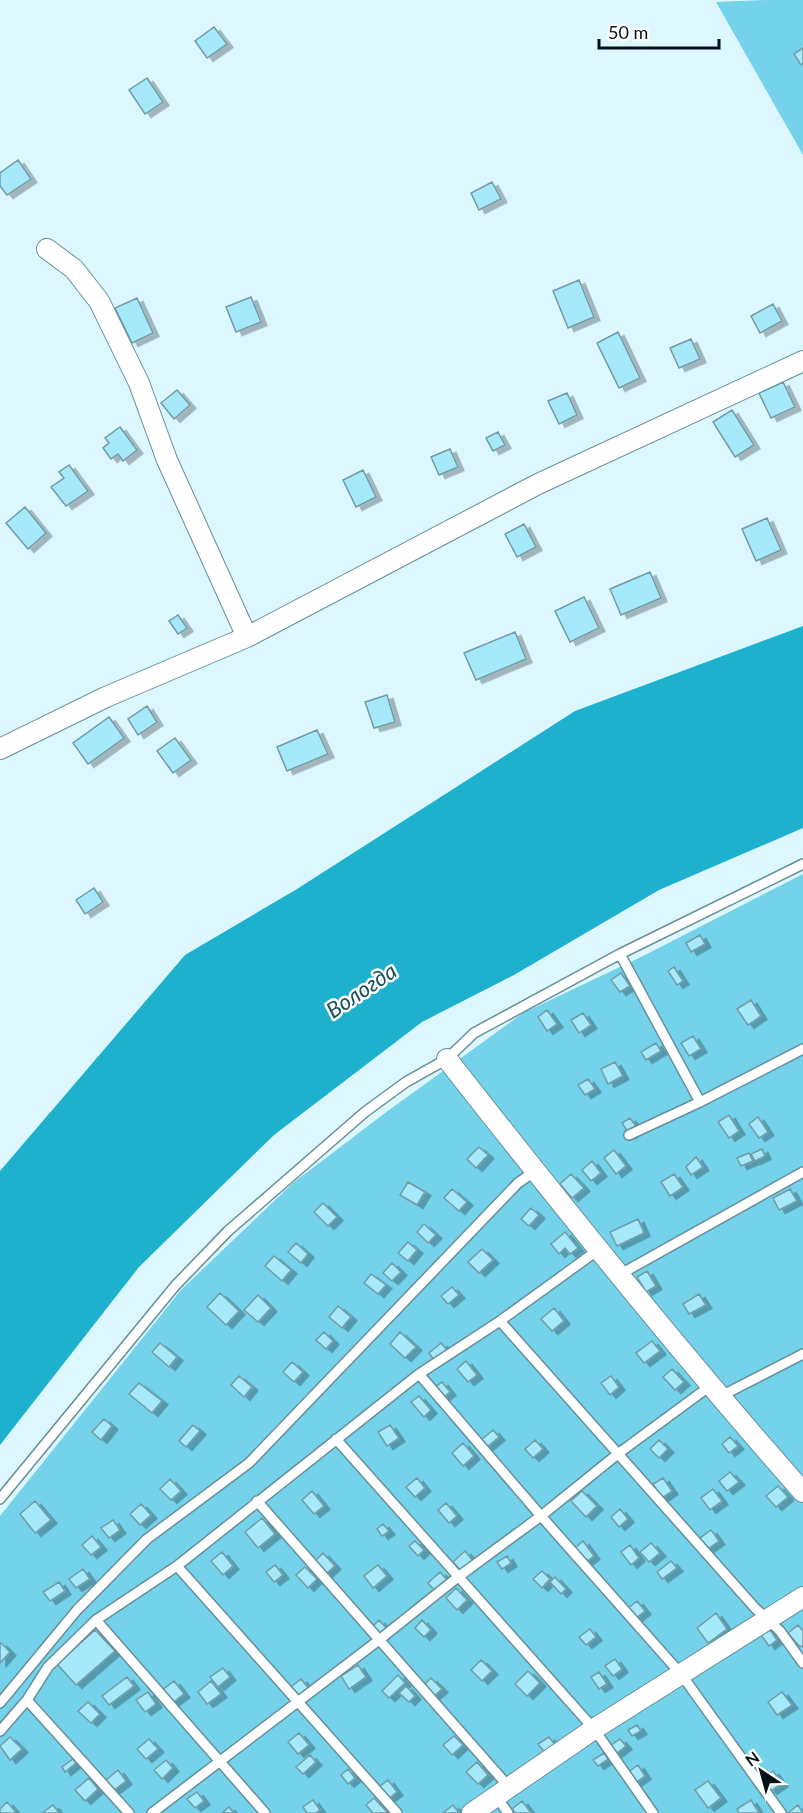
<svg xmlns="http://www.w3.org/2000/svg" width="803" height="1813" font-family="Lato,sans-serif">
<defs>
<filter id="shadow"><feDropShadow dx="6" dy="3.5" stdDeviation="0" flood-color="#0004"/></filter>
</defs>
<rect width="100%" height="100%" fill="#ddf7ff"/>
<path fill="#74d2ea" d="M767,0H803V155L716,2Z
M803,874V1813H0V1516L181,1290L293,1183L385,1113L523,1013L643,956Z"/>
<path fill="#1eb1ce" d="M803,626V828L659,890L514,975L422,1022L274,1135L139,1267L0,1445V1171L185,955L297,889L575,711Z"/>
<path fill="#a5e9fa" stroke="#729ba6" stroke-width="1.5" filter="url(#shadow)" d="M214,27L227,44L207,58L195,41Z
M803,48V63L801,65L794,54Z
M147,78L163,102L145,114L129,90Z
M18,160L31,179L7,195L0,186V173Z
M492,182L501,199L479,210L471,193Z
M579,280L594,317L568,328L553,291Z
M251,297L261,322L236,332L226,307Z
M137,298L153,333L132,343L115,308Z
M773,304L782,321L760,333L751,316Z
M618,332L640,378L619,388L597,343Z
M691,339L700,359L679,368L670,348Z
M783,382L795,407L771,418L759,393Z
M177,390L190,405L174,419L161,403Z
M567,393L577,415L559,424L548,401Z
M732,410L754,445L735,457L713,422Z
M120,427L137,450L123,461L118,454L111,459L103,448L109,443L105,438Z
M498,432L505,445L493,451L486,438Z
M450,449L458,467L439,475L431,457Z
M69,465L88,491L66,506L51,487L64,478L59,472Z
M363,470L376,497L356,507L343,480Z
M25,507L46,533L28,549L6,523Z
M767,518L781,550L756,561L742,529Z
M524,524L536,547L517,557L505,534Z
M650,572L661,598L621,615L610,589Z
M584,597L599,628L570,642L555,611Z
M178,615L187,628L178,634L169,621Z
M515,632L526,659L476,680L464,653Z
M387,695L395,722L374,728L365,702Z
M147,706L157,722L138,735L128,719Z
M109,717L124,738L88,764L73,743Z
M317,730L328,754L287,771L277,747Z
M175,738L191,760L173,773L157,751Z
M94,888L103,902L85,914L76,900Z
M700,935L705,944L691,952L686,943Z
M674,967L683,981L677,985L668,971Z
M621,973L630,986L620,992L611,980Z
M751,1000L761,1016L748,1025L737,1009Z
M547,1010L557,1024L547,1031L538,1017Z
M583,1013L591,1025L579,1033L571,1020Z
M693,1036L701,1049L689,1056L681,1043Z
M656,1043L661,1051L646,1060L641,1052Z
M615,1062L623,1076L608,1084L601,1069Z
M588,1079L595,1089L585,1095L578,1085Z
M729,1115L739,1131L729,1138L718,1122Z
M758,1117L768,1132L759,1138L749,1124Z
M630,1118L638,1129L630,1135L622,1123Z
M479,1147L488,1155L476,1168L467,1159Z
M762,1149L765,1156L755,1161L751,1154Z
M614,1150L626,1166L616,1174L604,1158Z
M749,1153L753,1161L741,1166L737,1158Z
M696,1157L703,1167L691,1175L686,1167Z
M592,1161L601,1173L591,1181L582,1170Z
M571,1174L584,1188L572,1198L560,1184Z
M674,1174L683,1187L670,1196L661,1182Z
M408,1182L425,1192L417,1205L400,1195Z
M452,1189L467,1202L459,1211L444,1198Z
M790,1189L797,1201L779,1210L773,1198Z
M323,1203L337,1217L328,1226L314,1212Z
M531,1208L539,1215L529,1226L521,1219Z
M638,1219L644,1233L617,1246L610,1232Z
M424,1224L436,1235L428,1243L417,1232Z
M565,1232L578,1248L570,1254L565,1248L559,1254L551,1244Z
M408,1242L417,1250L408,1261L398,1253Z
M296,1243L308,1254L301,1263L288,1252Z
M482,1249L493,1260L479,1273L468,1262Z
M274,1256L291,1270L282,1281L265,1266Z
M392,1263L401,1272L392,1281L383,1273Z
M647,1271L656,1286L646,1292L637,1277Z
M371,1274L386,1285L378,1294L364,1283Z
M452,1287L459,1295L448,1304L441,1296Z
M220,1293L239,1311L226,1325L207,1307Z
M699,1294L706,1305L689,1314L683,1304Z
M258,1295L271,1308L258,1322L244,1310Z
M338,1306L351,1317L342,1328L329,1317Z
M554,1308L564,1321L552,1331L541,1319Z
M324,1332L333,1341L326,1349L316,1340Z
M400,1332L416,1347L405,1358L390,1344Z
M652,1341L660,1351L644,1363L636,1353Z
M160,1343L177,1357L169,1367L152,1352Z
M441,1343L447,1350L434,1360L429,1353Z
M466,1361L477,1375L468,1382L457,1369Z
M292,1362L303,1372L294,1382L283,1372Z
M672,1369L684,1382L675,1390L663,1377Z
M239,1376L252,1387L244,1397L231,1385Z
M611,1376L619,1387L610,1395L601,1383Z
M442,1382L450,1392L443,1398L434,1388Z
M139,1383L162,1401L152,1413L129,1394Z
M419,1396L431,1410L424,1417L411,1402Z
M104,1419L112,1426L101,1440L92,1432Z
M193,1425L200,1431L186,1447L179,1441Z
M390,1425L399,1438L387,1446L378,1432Z
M493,1430L499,1437L487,1447L481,1440Z
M730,1437L738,1446L729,1453L722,1444Z
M535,1440L543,1449L533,1458L525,1449Z
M659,1440L668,1449L659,1458L650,1449Z
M463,1443L474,1456L463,1466L452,1453Z
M730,1472L739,1482L727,1491L719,1481Z
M417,1478L425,1488L415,1497L406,1487Z
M663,1478L672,1491L662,1498L653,1484Z
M170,1479L181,1491L171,1500L160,1489Z
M778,1486L788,1497L776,1507L766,1496Z
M713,1489L722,1501L710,1510L701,1498Z
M312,1491L324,1506L314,1514L302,1500Z
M582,1491L597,1506L586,1517L571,1501Z
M35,1501L51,1520L35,1533L20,1514Z
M446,1503L457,1516L449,1523L438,1510Z
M141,1504L151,1515L140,1525L130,1514Z
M620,1509L628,1519L619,1527L611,1517Z
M262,1518L275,1534L258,1548L245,1532Z
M113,1520L120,1530L109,1538L101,1528Z
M383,1524L389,1531L382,1536L377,1529Z
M711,1530L719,1541L708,1549L700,1538Z
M92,1536L101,1547L91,1555L82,1545Z
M415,1541L424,1550L418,1556L409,1546Z
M583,1541L594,1556L586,1562L575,1548Z
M651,1543L660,1553L649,1562L640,1552Z
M630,1545L639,1558L631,1565L621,1552Z
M465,1551L474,1562L462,1572L453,1562Z
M222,1552L233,1566L223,1575L211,1561Z
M323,1553L335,1566L325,1575L314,1562Z
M507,1556L511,1563L502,1569L497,1562Z
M671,1561L677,1568L662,1579L657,1572Z
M275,1565L283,1575L274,1582L266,1572Z
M378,1565L387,1576L373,1588L364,1576Z
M305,1567L317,1579L308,1588L296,1575Z
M83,1569L90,1579L76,1588L69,1579Z
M542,1571L550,1579L542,1588L533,1579Z
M440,1572L448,1581L436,1592L428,1583Z
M555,1577L566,1589L561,1594L550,1582Z
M59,1582L65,1591L50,1601L43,1592Z
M456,1588L467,1600L457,1610L446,1598Z
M637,1601L645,1611L635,1619L627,1609Z
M716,1613L727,1629L708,1643L697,1628Z
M379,1620L388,1630L381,1637L372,1627Z
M422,1620L431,1630L424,1637L415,1628Z
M798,1625L803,1631V1645L800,1647L788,1633Z
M590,1629L596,1637L586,1645L579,1637Z
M95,1630L115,1651L76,1685L57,1664Z
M770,1630L777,1640L769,1646L761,1635Z
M1,1643L10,1652L0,1663V1643Z
M615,1659L622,1669L613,1676L605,1666Z
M481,1660L492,1671L482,1681L471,1670Z
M358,1665L366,1677L349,1689L341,1676Z
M223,1668L230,1677L218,1687L210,1677Z
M528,1671L540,1683L527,1696L515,1684Z
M599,1672L607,1684L599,1689L591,1677Z
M398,1675L405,1683L389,1698L382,1691Z
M127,1677L134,1686L109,1705L102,1696Z
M431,1678L442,1689L434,1696L424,1685Z
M301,1679L310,1690L300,1698L291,1687Z
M174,1681L184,1694L171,1704L161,1691Z
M211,1681L221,1694L207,1704L198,1692Z
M406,1686L415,1696L409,1702L399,1693Z
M148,1692L156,1704L145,1712L136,1700Z
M782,1692L792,1705L777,1715L768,1702Z
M88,1702L100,1714L91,1723L78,1711Z
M637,1725L641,1731L632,1736L628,1730Z
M299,1733L309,1745L298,1754L288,1742Z
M454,1736L463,1745L452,1755L443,1745Z
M10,1737L22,1749L10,1760L0,1746Z
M549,1737L556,1746L546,1754L538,1744Z
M149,1739L158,1749L146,1759L137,1749Z
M620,1739L626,1746L616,1754L610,1746Z
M604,1753L608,1759L598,1766L593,1760Z
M310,1755L316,1762L303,1774L296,1767Z
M73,1759L76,1763L65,1772L62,1767Z
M166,1760L173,1768L162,1779L154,1770Z
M477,1762L488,1775L478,1784L466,1772Z
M638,1765L645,1776L634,1784L627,1773Z
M348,1769L355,1778L348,1784L341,1775Z
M118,1770L126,1781L113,1791L105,1781Z
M773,1771L782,1783L771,1791L762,1779Z
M89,1778L98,1789L85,1801L75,1790Z
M388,1780L397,1792L388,1799L379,1787Z
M708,1781L721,1798L708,1808L695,1790Z
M197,1792L204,1801L195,1808L187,1799Z
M374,1798L387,1812L385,1813H373L366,1805Z
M313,1800L320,1810L316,1813H307L303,1807Z
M751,1800L759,1813H739L737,1809Z
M522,1801L531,1813H516L512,1809Z
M7,1802L15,1811L14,1813H0V1809Z
M53,1805L59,1813H42Z
M453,1805L459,1813H443Z
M798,1805L803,1813H788Z
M229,1807L234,1813H222Z"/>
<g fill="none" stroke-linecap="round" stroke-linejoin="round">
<g stroke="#668f9a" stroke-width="12">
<path id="service" d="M620,954L700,1102
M629,1135L700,1102L803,1049
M619,1275L803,1172
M500,1321L755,1608L780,1631L803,1663
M419,1374L541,1516L681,1674L781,1813
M719,1397L803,1354
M336,1439L594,1729L653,1813
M0,1499L175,1286L228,1231L365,1112L406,1082L447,1059L474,1033L620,954L803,864
M257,1501L509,1787
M177,1566L397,1813
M96,1620L265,1813
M27,1700L129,1813
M0,1703L77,1610L147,1539L249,1463L518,1183L535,1171
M0,1731L27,1700L48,1667L96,1620L177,1566L419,1374L500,1321L598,1250
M496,1796L508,1813
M152,1813L379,1640L458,1577L541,1516L619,1453L710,1386"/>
</g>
<g stroke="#668f9a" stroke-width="22">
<path id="minor" d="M47,249L74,269L99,301L139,383L167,460L247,637
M0,749L106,697L247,637L538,484L803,361
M447,1059C562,1206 679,1352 803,1492
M472,1813L594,1729L803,1597"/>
</g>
<use href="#service" stroke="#fff" stroke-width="9"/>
<use href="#minor" stroke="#fff" stroke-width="20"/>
</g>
<g text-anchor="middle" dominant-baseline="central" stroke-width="5" stroke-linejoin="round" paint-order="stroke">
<g font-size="22" font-style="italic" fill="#154d5a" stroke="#fff">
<text transform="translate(361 990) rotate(-34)">Вологда</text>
</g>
</g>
<g transform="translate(761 1771) rotate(324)" stroke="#ffffff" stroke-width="4.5" paint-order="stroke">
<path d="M0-4.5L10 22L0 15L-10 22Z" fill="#031216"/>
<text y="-9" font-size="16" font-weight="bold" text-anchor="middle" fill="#031216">N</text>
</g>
<path d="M599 39v9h120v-9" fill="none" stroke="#031216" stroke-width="3"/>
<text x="608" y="39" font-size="18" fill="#031216" stroke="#ffffff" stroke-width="4.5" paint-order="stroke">50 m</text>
</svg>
